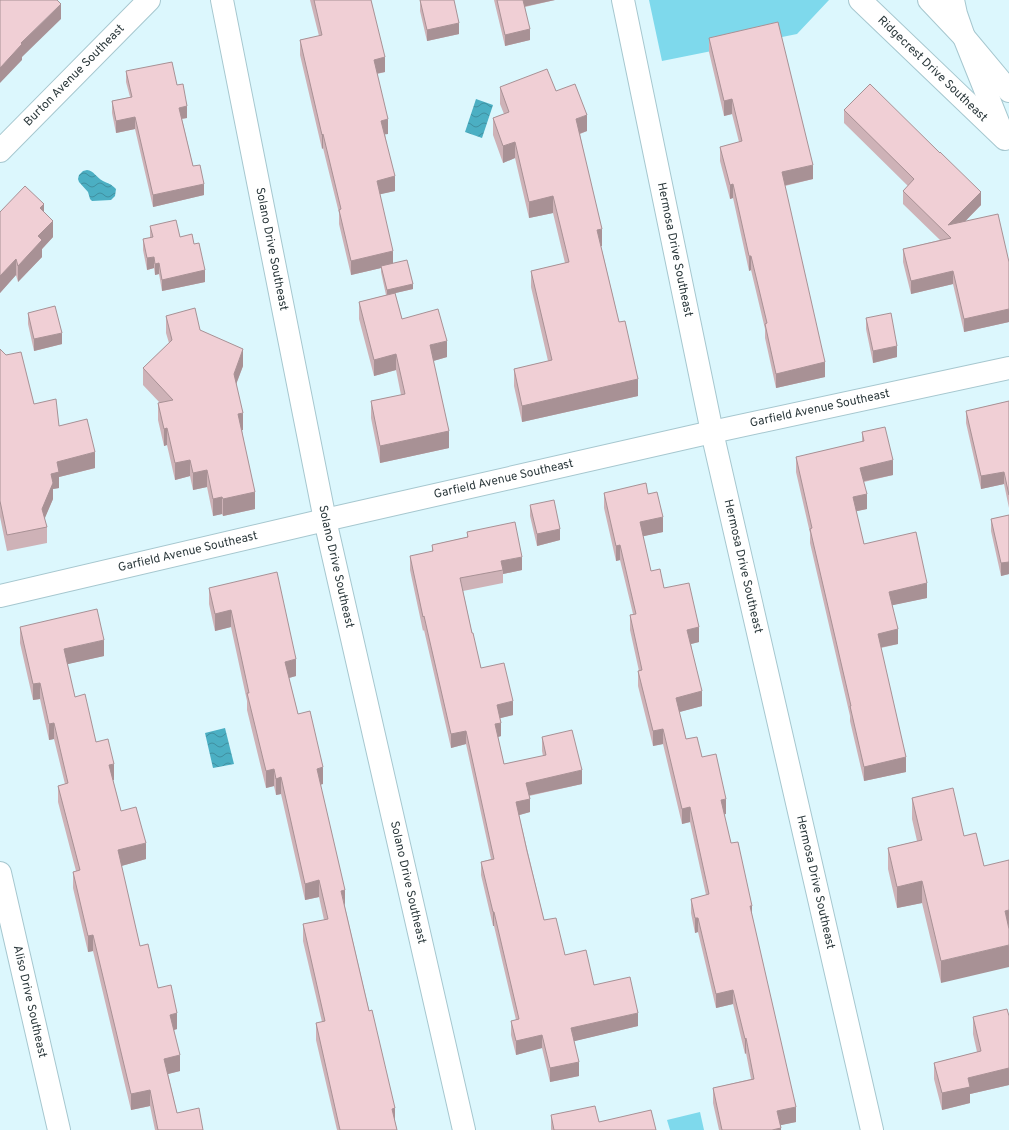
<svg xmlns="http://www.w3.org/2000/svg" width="1009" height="1130" font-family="Overpass,sans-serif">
<defs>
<pattern id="water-waves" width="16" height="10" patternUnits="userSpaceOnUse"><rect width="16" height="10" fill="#4bafc3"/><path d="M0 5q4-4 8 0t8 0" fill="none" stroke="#3f8fa0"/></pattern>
</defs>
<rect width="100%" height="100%" fill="#dcf7fd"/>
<path fill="#7ed9ec" d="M649,0H829L797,34L662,61Z
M700,1112L704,1130H670L667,1120Z"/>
<path fill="url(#water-waves)" d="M476,99L493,105L482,138L465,132Z
M87,170C94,171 96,177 103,181C109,184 110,183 116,189L115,196L111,200L92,201L90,199L88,192L79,182L78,179L79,175L83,171Z
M225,728L234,764L213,768L205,733Z"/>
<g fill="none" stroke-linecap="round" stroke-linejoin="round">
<g stroke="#a6c7cf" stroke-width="24">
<g id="minor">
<path id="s1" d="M222,0L325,520L464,1130"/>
<path id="s2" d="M623,0L712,432L872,1130"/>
<path id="s3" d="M860,0L1005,139"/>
<path d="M929,0L964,37L1009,91"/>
<path d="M953,0L956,14L964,37L1002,132"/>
<path id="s4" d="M0,151L149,0"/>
<path id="s5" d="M0,596L325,520L712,432L1009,368"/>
<path id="s6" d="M0,873L59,1130"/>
</g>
</g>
<use href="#minor" stroke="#fff" stroke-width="22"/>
</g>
<path fill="#ceb2b7" d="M310,0H371L385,72L377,74L388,134H385L395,191L380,194L393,264L413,289L395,293L402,319L447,357L433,361L449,448L380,463L371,418V401L401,395L396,370L374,376L359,319V302L386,295L381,272V268L351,275L339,224V213L323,148L322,149L300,55V40L319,36Z
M420,0L459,34L427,41L420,11Z
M494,0H555L525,7L530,40L505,46Z
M709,38L813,179L785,186L825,377L776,388L765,338V329L751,270L749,271L733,198L730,199L720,161V147L739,142L732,114L724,116L709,52Z
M126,71L177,85L187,118L182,119L193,166L204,195L153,207L135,129L116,133L112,113V101L130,97L126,82Z
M500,87L556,91L587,131L580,134L602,246H601L619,322L638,396L522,422L514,386V369L548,361L531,287V271L565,263L553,213L529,218L515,158L503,163L493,135V118L504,114L500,104Z
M844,110L981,205L965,221L1009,262V322L964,332L953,284L911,294L903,262V249L940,240L903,204V191L908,186L844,123Z
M0,212H44L53,237L42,249V257L18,282L16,275L0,293Z
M150,226L180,237L194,244L205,282L162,291L159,274L155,275L154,268L147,270L143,250V239L150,238Z
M28,313L62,344L34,351L28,324Z
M166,316L200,330L243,366L236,384L243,430H242L255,509L223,516L222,514L213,516L207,487L193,490L190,476L175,480L167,445L164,446L158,420V403H160L143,385V368L169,343L166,333Z
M866,318L897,357L873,363L866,329Z
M0,349L34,404L59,426L95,468L59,477V488L53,489V499L44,519L47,527V543L7,551L0,517Z
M1009,401V508L1004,484L981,489L966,423V411Z
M862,432L893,475L864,482L867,509L856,511L864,544L927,598L892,605L898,644L881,648L906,772L864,781L850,721V716L810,543V533L796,472V457L862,442Z
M604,493L648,494L663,532L643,536L651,571L664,588L699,642L691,644L702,706L679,712L686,739L702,757L726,814H724L731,843L752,915L796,1122L780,1125L781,1130H719L713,1103V1088L751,1079L746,1053L745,1054L733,1004L716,1008L698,932L695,933L691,913V899L706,895L690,822L682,824L663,744L653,746L638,686V671H639L630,630V615L633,614L620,560L616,561L604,508Z
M530,505L560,540L537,546L530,516Z
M1009,515V574L1001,576L991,531V519Z
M467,532L522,570L503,574V583L463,591L472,633L481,668L513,715L500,718L501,736L498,737L504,764L543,756L542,751V737L582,784L529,796L530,812L519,815L544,920L565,955L594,985L638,1026L574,1041L579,1076L550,1082L542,1048L516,1055L511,1035V1021L516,1020L494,926H493L481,875V862L491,859L466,744L451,748L424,630L423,631L410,570V556L432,552V545L467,537Z
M209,588L296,676L289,678L298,714L323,784L320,785L345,907L397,1130H337L316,1040V1023L322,1022L303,941V924L324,920L319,897L305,900L281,794L276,795L274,786L266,788L247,710V701L231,627L215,631L209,604Z
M20,627L104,656L67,664L75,697L114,780H113L121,811L146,859L121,866L140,946L158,988L177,1029L174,1030L180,1071L168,1074L177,1113L203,1130H155L150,1106L131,1110L93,951L88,952L73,888V872L76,871L58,802V786L65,784L54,739L49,740L40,699L33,700L20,643Z
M912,798L964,836L941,983L922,903L897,908L888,869V848L917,841L912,819Z
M1009,1016V1085L970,1094V1103L942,1110L934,1079V1063L977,1052L973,1034V1017Z
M551,1115L599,1122L656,1130H551Z"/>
<path fill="#a89195" d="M522,0H555L522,7Z
M61,4V19L22,57V60L0,83V68L21,43Z
M459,23V34L427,41V30Z
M530,29V40L505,46V35Z
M385,57V72L374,74V60Z
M732,99V114L724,116V101Z
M187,106V118L179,119V108Z
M587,115V131L576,135V119Z
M135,117V129L116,133V121Z
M388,119V134L381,135V121Z
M323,134V148L322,149V135Z
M515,142V158L503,163V146Z
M813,165V179L782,186V172Z
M395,176V191L377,195V181Z
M204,184V195L153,207V195Z
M733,184V198L730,199V185Z
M981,192V205L950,237L948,225Z
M553,196V213L529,218V202Z
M44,204V221L40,208Z
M53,221V237L42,249V257L18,282V266L38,236Z
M602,229V246L597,247V230Z
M393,251V266H381V268L351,275V261Z
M749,256H751V270L749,271Z
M154,257V268L147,270V258Z
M16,259V275L0,293V276Z
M159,263V274L155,275V264Z
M205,270V282L162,291V280Z
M953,271V284L911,294V281Z
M413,284V289L387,295V290Z
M1009,309V322L964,332V319Z
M62,333V344L34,351V339Z
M447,341V357L430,362V345Z
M897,346V357L873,363V351Z
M243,349V366L234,390V374Z
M396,354V370L374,376V360Z
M825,362V377L776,388V374Z
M638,379V396L522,422V406Z
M243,413V430L238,431V414Z
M167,428V445L164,446V429Z
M449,431V448L380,463V446Z
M95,452V468L59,477V488L53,489V499L42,525V509L51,474L57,462Z
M190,460V476L175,480V463Z
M893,460V475L860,482V468Z
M207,470V487L193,490V473Z
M1004,472V484L981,489V476Z
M255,492V509L223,516V499Z
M867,494V509L853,512V497Z
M222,497V514L213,516V499Z
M663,517V532L640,537V522Z
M560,529V540L537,546V534Z
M620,545V560L616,561V546Z
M522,557V570L503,574V570L501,561Z
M1009,562V574L1001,576V563Z
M927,583V598L889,606V592Z
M231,610V627L215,631V614Z
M699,627V642L687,645V630Z
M898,629V644L878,648V634Z
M104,640V656L64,665V649Z
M296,659V676L285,679V662Z
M40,683V699L33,700V684Z
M702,691V706L676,713V698Z
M513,701V715L497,719V705Z
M54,723V739L49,740V724Z
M501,723V736L495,738V724Z
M663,729V744L653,746V731Z
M466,731V744L451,748V734Z
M906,757V772L864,781V767Z
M114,764V780L109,781V765Z
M323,767V784L317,785V769Z
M274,769V786L266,788V771Z
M582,770V784L526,796V783Z
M281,777V794L276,795V779Z
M530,799V812L516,816V802Z
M726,799V814L721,815V800Z
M690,807V822L682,824V809Z
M146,843V859L118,867V850Z
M319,880V897L305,900V884Z
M922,881V903L897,908V887Z
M345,890V907L341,891Z
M750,906H752V920Z
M1009,910V932L1005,911Z
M493,912H494V926H493Z
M695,918H698V932L695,933Z
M93,935V951L88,952V936Z
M1009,945V967L941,983V961Z
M733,990V1004L716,1008V994Z
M177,1013V1029L170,1031V1015Z
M638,1013V1026L571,1042V1028Z
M542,1035V1048L516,1055V1041Z
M746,1038V1053L745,1054V1039Z
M180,1055V1071L164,1075V1059Z
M579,1062V1076L550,1082V1068Z
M1009,1068V1085L970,1094V1103L942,1110V1093L968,1078Z
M150,1090V1106L131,1110V1094Z
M796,1107V1122L777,1126V1111Z
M395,1108V1125L392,1109Z
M781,1128V1130H772Z"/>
<path fill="#f0cfd5" stroke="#a89195" d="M0,0H57L61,4L21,43L22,44L0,68Z
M314,0H371L385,57L374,60L388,119L381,121L395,176L377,181L393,251L351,261L339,210L341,209L323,134L322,135L300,40L322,35Z
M420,0H454L459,23L427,30Z
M497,0H523L530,29L505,35Z
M778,22L813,165L782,172L825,362L776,374L765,324L767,323L751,256H749L733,184L730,185L720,147L742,141L732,99L724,101L709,38Z
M172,62L177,85L183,84L187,106L179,108L193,166L200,165L204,184L153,195L135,117L116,121L112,101L132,97L126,71Z
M547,69L556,91L575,84L587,115L576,119L602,229L597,230L619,322L625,321L638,379L522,406L514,369L552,360L531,271L569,262L553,196L529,202L515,142L503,146L493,118L509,112L500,87Z
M870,84L940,153V152L981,192L948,225L998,214L1009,262V309L964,319L953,271L911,281L903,249L951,238L903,191L914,179L844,110Z
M25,186L44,204L40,208L53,221L38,236L42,240L18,266L16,259L0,276V212Z
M176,220L180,237L192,234L194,244L199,243L205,270L162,280L159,263L155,264L154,257L147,258L143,239L153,237L150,226Z
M407,260L413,284L387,290L381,266Z
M395,293L402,319L438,309L447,341L430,345L449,431L380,446L371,401L405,394L396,354L374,360L359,302Z
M55,306L62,333L34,339L28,313Z
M195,308L200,330L243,349L234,374L243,413L238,414L255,492L223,499L222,497L213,499L207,470L193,473L190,460L175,463L167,428L164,429L158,403L173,400L143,368L172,340L166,316Z
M891,313L897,346L873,351L866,318Z
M0,349L6,355L21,352L34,404L56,399L59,426L87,419L95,452L57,462L59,472L51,474L53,483L42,509L47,527L7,535L0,501Z
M1009,401V495L1004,472L981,476L966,411Z
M885,427L893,460L860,468L867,494L853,497L864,544L916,532L927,583L889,592L898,629L878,634L906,757L864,767L850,706H851L810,529L812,528L796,457L864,441L862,432Z
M646,483L648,494L657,492L663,517L640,522L651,571L660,569L664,588L689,583L699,627L687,630L702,691L676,698L686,739L697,737L702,757L716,754L726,799L721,800L731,843L738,842L752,906H750L796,1107L777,1111L781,1128L772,1130H722L713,1088L754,1079L746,1038L745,1039L733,990L716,994L698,918H695L691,899L709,894L690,807L682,809L663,729L653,731L638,671L642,670L630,615L636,614L620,545L616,546L604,493Z
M554,500L560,529L537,534L530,505Z
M1009,515V562L1001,563L991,519Z
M515,522L522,557L501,561L503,570L460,578L472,633H473L481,668L504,663L513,701L497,705L501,723L495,724L504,764L546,755L542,737L572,730L582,770L526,783L530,799L516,802L527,851L544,920L556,918L565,955L586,950L594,985L630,977L638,1013L571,1028L579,1062L550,1068L542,1035L516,1041L511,1021L519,1019L494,912H493L481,862L494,859L466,731L451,734L424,616L423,617L410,556L433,551L432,545L468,537L467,532Z
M277,572L296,659L285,662L298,714L310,711L323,767L317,769L345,890L341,891L369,1011L372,1010L395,1108L392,1109L397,1130H340L316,1023L325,1021L303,924L328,919L319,880L305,884L281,777L276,779L274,769L266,771L247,693H249L231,610L215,614L209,588Z
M97,609L104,640L64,649L75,697L85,694L96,742L108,739L114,764L109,765L121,811L136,807L146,843L118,850L140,946L148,944L158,988L171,985L177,1013L170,1015L180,1055L164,1059L177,1113L199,1108L203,1130H158L150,1090L131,1094L93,935L88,936L73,872L80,870L58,786L68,783L54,723L49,724L40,683L33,684L20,627Z
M953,788L964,836L976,833L984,866L1009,860V910L1005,911L1009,929V945L941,961L922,881L897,887L888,848L922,840L912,798Z
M1007,1009L1009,1016V1068L968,1078L970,1087L942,1093L934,1063L981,1051L973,1017Z
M595,1106L599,1122L651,1110L656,1130H554L551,1115Z"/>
<g text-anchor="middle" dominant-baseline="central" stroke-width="3" stroke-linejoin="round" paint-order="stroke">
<g font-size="12" fill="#2c393c" stroke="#dcf7fd">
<text stroke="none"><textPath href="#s3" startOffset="100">Ridgecrest Drive Southeast</textPath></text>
<text stroke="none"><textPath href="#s4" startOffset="106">Burton Avenue Southeast</textPath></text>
<text stroke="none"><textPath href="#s1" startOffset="254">Solano Drive Southeast</textPath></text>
<text stroke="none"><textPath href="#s2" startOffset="255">Hermosa Drive Southeast</textPath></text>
<text stroke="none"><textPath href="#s5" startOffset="841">Garfield Avenue Southeast</textPath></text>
<text stroke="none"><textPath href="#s5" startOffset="517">Garfield Avenue Southeast</textPath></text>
<text stroke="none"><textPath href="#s5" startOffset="193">Garfield Avenue Southeast</textPath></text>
<text stroke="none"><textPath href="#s1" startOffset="578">Solano Drive Southeast</textPath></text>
<text stroke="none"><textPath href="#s2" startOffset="579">Hermosa Drive Southeast</textPath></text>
<text stroke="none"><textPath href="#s1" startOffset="902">Solano Drive Southeast</textPath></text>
<text stroke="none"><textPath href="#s2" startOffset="903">Hermosa Drive Southeast</textPath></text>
<text stroke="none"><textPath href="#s6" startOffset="132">Aliso Drive Southeast</textPath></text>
</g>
</g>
</svg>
